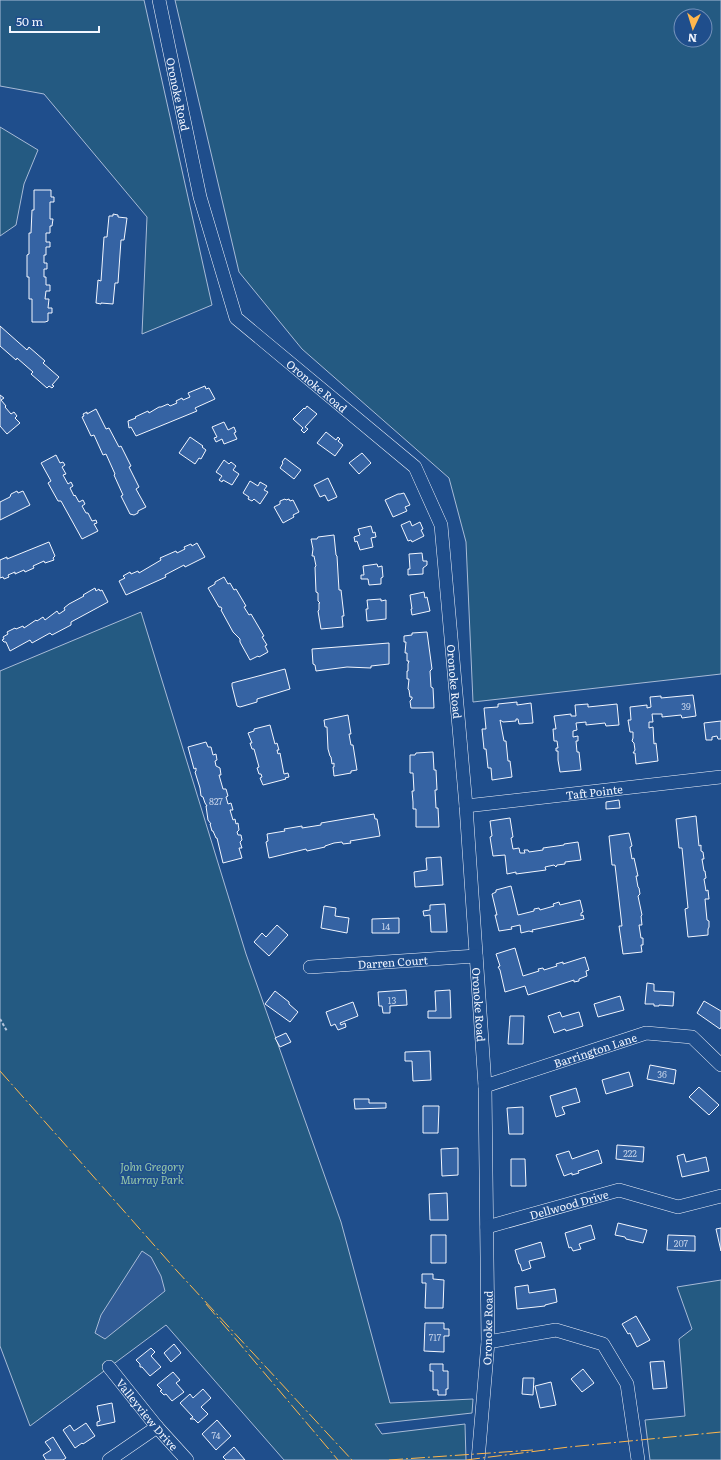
<svg xmlns="http://www.w3.org/2000/svg" width="721" height="1460" font-family="Literata,serif">
<rect width="100%" height="100%" fill="#1f4e8c"/>
<path fill="#245a82" stroke="#a8bbd7" fill-rule="evenodd" d="M0,0H144L212,305L142,334L147,217L44,94L0,86Z
M175,0H721V674L473,702L466,542L449,478L302,349L239,272ZM681,16H705V40H681Z
M0,127L38,150L24,184L16,225L0,236Z
M141,612L246,954L341,1222L390,1403L473,1399L472,1413L375,1424L382,1434L465,1424L466,1460H284L166,1325L30,1426L0,1346V671Z
M721,1280V1460H650L645,1420L685,1416L679,1339L692,1329L677,1287Z"/>
<path fill="#305b95" stroke="#a8bbd7" d="M142,1251L151,1257L161,1276L165,1291L105,1339L95,1333L101,1315Z"/>
<path fill="#3563a3" stroke="#f2f6ff" d="M34,190H51V197H54V202H50V219H53L52,226H50V233H46V242H50V247H46V255H44V263H47V269H44V277H46V285H50V291H46L45,299H49L48,308H52V313H48V321L45,322H32V299H29V277H27V255L29,254V233H31L32,210H34Z
M113,214L118,215V217L127,218L124,240H121L118,283H115L113,304L101,303V304L96,303L98,280L101,281L104,237H107L109,216H113Z
M0,326L27,350L29,347L45,361L43,363L59,377L52,385L54,386L52,388L49,386L47,388L31,374L33,372L17,358L16,360L0,346Z
M205,386L206,389L209,388L215,399L195,408L197,411L136,436L131,427L129,428L128,421L136,418L135,417L148,411L149,413L159,407H161L168,404L170,406L177,403L176,401L182,398L183,400L190,397L188,393Z
M0,395L4,398L1,400L6,406L5,407L11,414L14,412L17,416L15,418L20,423L7,434L0,426Z
M307,406L317,414L305,427L308,429L304,433L301,430L303,428L293,419L304,408L305,409Z
M96,409L106,429L109,428L119,447L121,446L131,466L129,467L139,487L136,489L146,507L138,511V513L134,515L130,514L121,496L123,495L114,475L115,474L106,454L103,455L94,435L91,436L82,417L84,416L83,414L87,412V414Z
M224,422L228,430L234,427L236,432L234,433L237,439L224,444L222,439L216,442L214,438L217,437L212,427Z
M326,432L336,440L338,437L340,439L338,441L343,445L335,456L317,443Z
M190,437L203,446L202,447L206,450L201,459L199,458L195,464L179,453Z
M362,453L371,463L359,474L349,463Z
M56,455L60,463L63,462L65,465L62,467L66,474L63,475L68,484L71,482L73,486L70,488L74,496L75,495L79,502L83,500L85,504L82,506L86,513H88L92,521L96,520L97,523L94,524L98,531L82,539L61,501H58L48,483L51,481L41,463Z
M285,458L301,470L294,479L280,468L283,463L282,462Z
M224,460L229,464L231,462L236,466L233,470L239,474L232,485L223,480L222,482L219,480L222,476L216,472Z
M328,478L337,497L328,501L325,495L320,497L314,485Z
M250,481L258,486L260,482L267,486L264,490L268,492L260,504L254,499L252,501L248,499L249,497L243,493Z
M17,491L18,493L23,491L30,505L0,520V502L10,497L11,494Z
M404,493L410,505L405,507L407,511L393,517L385,500L398,494H400Z
M285,499L286,500L289,499L290,501L293,500L299,512L293,515L294,517L283,523L274,507L280,504V501Z
M410,521L412,526L420,522L423,529L421,530L424,536L412,542L411,540L408,541L401,525Z
M371,526L373,533L375,532L376,537L371,538L373,547L360,550L357,541L355,542L354,537L360,535L358,529Z
M334,535L336,555L337,556L339,590H341L344,616H342L343,627L321,629L318,611L319,610V603H320L318,601V593L316,592L315,567L316,566L314,556H312L313,549L311,539H317L318,537Z
M49,542L55,556L53,558L54,560L45,563L44,561L33,566L34,568L25,572L24,570L15,574V572L8,575L9,577L4,579L3,577L0,578V560L7,557V559Z
M197,543L205,557L185,567L184,565L165,575L166,577L126,595L119,581L125,578L123,576L130,572L131,574L138,571L139,573L161,560L160,558L176,551L177,553L185,549L184,547L191,544L192,546Z
M422,553L423,561H427V565L423,568V574L408,575V569H410L409,554Z
M377,564L378,567L382,566L383,577L381,578V584L369,585L368,579H361V575H364L363,566Z
M224,577L228,584L230,583L234,590L236,589L246,606L244,607L249,615L251,614L264,636L262,637L267,645L265,646L268,652L259,657L258,656L250,660L240,642V639L233,632L221,610L222,609L221,607H219L208,588L215,584V582Z
M95,588L96,591L99,589L100,591L102,590L108,602L71,622V625L52,635L50,633L32,643L30,640L10,651L6,642H4L2,640L4,639L3,637L8,634L7,632L15,628L16,629L23,626L24,628L36,620L37,621L43,617L45,620L57,611L59,614L65,610L64,608L69,604L84,596L83,595Z
M424,592L425,598L427,597L430,611L412,615L411,609H412L410,595Z
M381,599V601L386,600V619L367,621L366,609H368L367,600Z
M427,632L432,669L430,671L431,687L433,688L434,708H411L410,701L412,699V697H410L409,690L408,689L409,679H407V671H408V664L409,661H407V653H405L406,642H404V636L412,635V633Z
M389,643V664L371,666V668L347,667L316,671L315,665L313,664L312,649Z
M285,669L290,689L257,699V702L240,707L237,706L232,686V683Z
M693,695L696,716L682,718L681,715L662,717V714H652L653,722H649V728L653,727L654,744L656,743L658,761L636,764L635,753H633L635,750L634,743L632,741L633,738V732H630L628,720H631L630,707L647,705V708L651,707L650,697L661,696V698Z
M517,702V705L531,703L533,723L519,724L518,719H516V721L503,722L500,720L504,741H506L508,761H510L512,777L492,780L491,768H488L486,749H484L482,729H486L484,708L498,707V704Z
M588,704V707L617,704L619,725L606,726L605,723L586,725V722L576,723L577,730L573,731V737L578,736V741H576L577,752H579L581,770L560,772L558,760V751H556V748H558L557,741H554L553,729H556L554,716L571,714V716H576L575,705Z
M348,715L351,734H349L351,745H353L357,770L351,771V773L334,776L333,767H334V763L332,764L331,757L330,756L328,749L327,727H325L324,720Z
M721,721V739H718L717,736L712,737V740H706L704,723Z
M270,725L275,744L277,743L279,750H277L278,754L280,753L284,774L288,773L289,777L285,778L286,779L263,785L260,778L262,777L261,774H259L257,768L259,767L254,749H252L250,743H252L248,733L254,731V729Z
M206,742L208,747H211L213,755L216,754L217,760L215,761L216,766L220,768L221,775H219L223,789H226L228,796L226,797L228,804L231,803L233,810H230L233,820L235,819L236,824L238,823L239,830L237,832L238,835H241L242,840L240,842L242,848H239L242,858L223,863L217,838H216L213,831H212L210,824H211L208,820L206,806H207L205,803L203,797L201,796L200,788L195,772L196,771V768L194,769L188,747Z
M433,752L434,770H436L437,790H435L436,808H438L439,827H416V809H413V802L412,791H414L413,773H410V755H415L416,753Z
M619,800L620,808L606,809V802Z
M374,814L375,819H377L380,836L350,841L351,843L343,844L342,842L334,843L325,846V847L307,851L306,849L269,858L266,842L268,841L267,834L285,831L284,829L302,826V828L321,825V823Z
M696,816L699,846L701,845V851L703,852L704,859H702L704,871H705L706,878L704,879L706,891L708,890L709,899H705L707,920L709,921V927L708,929V935L688,937L685,909L688,908L682,848H679L676,819Z
M510,818L513,837L511,838L513,849L519,848L520,853H525L524,850H528L529,852L543,850V848L564,845V844L578,842L581,860L565,862V864L557,865L556,867L554,865L545,867L546,870L516,874V872L507,874L505,855L493,856L490,837L492,836L490,821Z
M629,833L632,846L630,847L632,859L634,858L638,876H636L638,887L639,888L640,894L638,896L642,915L641,916L642,925H639L641,938H643V945H641L642,952L623,954L619,926H622L615,865H612L609,836Z
M441,857L443,885L415,887L414,872L427,870L426,858Z
M511,886L518,915L534,911V909L539,908L540,910L554,906L553,904L559,902L560,905L580,900L583,912L581,913V916L583,915L584,919L532,930L533,932L529,931L521,933L520,925L511,927L512,929L499,931L495,915H497L492,894L496,892V890Z
M445,904L447,932H431L430,915L424,916L423,911L430,910V905Z
M324,906L336,908L335,916L349,918L347,933L321,928Z
M399,918V933H372V919Z
M277,925L288,935L269,956L254,942L262,933L266,937Z
M515,948L523,976L539,971L538,969L543,968L544,970L557,966L556,964L563,962V964L585,957L589,970L586,971L587,976L579,979V981L574,982V980L528,995L525,986L505,992L500,970L498,967L500,966L496,954Z
M647,983L654,984V991L674,992L673,1006L659,1005V1006H654V1004H645Z
M406,990L407,1005L390,1006V1013H383L382,1006H379L378,992Z
M450,990L451,1018H428V1011H436L435,991Z
M275,991L289,1002V1004L298,1012L290,1022L265,1004Z
M620,996L624,1010L598,1017L594,1004Z
M704,1001L721,1011V1027L720,1029L697,1013Z
M353,1002L358,1016L340,1023L341,1025L345,1023L346,1027L338,1030L335,1024L331,1026L326,1012Z
M560,1012L562,1017L579,1012L583,1026L566,1031L565,1029L554,1033L548,1016Z
M510,1016H524L523,1044H508Z
M286,1033L291,1042L280,1047L275,1038Z
M430,1051L431,1080L413,1081L412,1061H405V1052Z
M650,1065L676,1070L674,1084L647,1079Z
M629,1072L633,1086L606,1094L602,1080Z
M699,1087L719,1105L709,1115L689,1097Z
M576,1088L580,1102L562,1107L565,1114L556,1117L550,1096Z
M354,1099H369V1103H386V1108L355,1109Z
M423,1106H439L438,1133H423Z
M523,1107V1134H509L507,1108Z
M617,1145L644,1147L643,1162L616,1159Z
M458,1148V1175L442,1176L441,1149Z
M598,1150L602,1163L578,1171L579,1173L572,1175V1173L564,1176L556,1155L569,1151L572,1159Z
M684,1154L686,1162L706,1157L709,1171L682,1177L677,1156Z
M511,1159H525L526,1186H511Z
M447,1193L448,1220H430L429,1194Z
M618,1223L647,1230L643,1243L626,1239L625,1237L615,1235Z
M591,1225L595,1239L579,1244L581,1249L573,1251L571,1247L569,1248L565,1233Z
M721,1228V1251L716,1229Z
M431,1235H446V1263H431Z
M668,1235L695,1236V1251L667,1250Z
M541,1242L545,1257L529,1261L531,1268L522,1271L520,1264H519L515,1250Z
M422,1274H433V1279L444,1280L443,1308H425L426,1283H422Z
M528,1285L529,1293L555,1289L557,1302L545,1305V1306L517,1309L515,1287Z
M636,1316L650,1340L637,1347L630,1333L628,1334L622,1324Z
M425,1323H444V1329H449V1336H444V1352L424,1351Z
M174,1344L181,1353L171,1362L164,1353Z
M151,1348L155,1352L151,1356L161,1367L150,1376L142,1367H140V1364L136,1360Z
M664,1361L667,1388L653,1389L650,1362Z
M430,1364H443V1371H448V1389H446V1395H438V1390H433V1371H430Z
M583,1369L594,1383L582,1392L571,1379Z
M173,1372L180,1380L176,1383L184,1392L172,1401L166,1394L164,1395L160,1391L162,1390L157,1385Z
M523,1378H534L533,1395L522,1394Z
M551,1382L556,1405L540,1408L535,1386Z
M203,1389L211,1398L201,1407L208,1414L198,1423L194,1419H190L193,1417L180,1403L190,1394L193,1398Z
M112,1403L115,1422L97,1426V1422L100,1421L97,1406Z
M217,1420L231,1436L216,1450L202,1434Z
M86,1423L95,1436L83,1444L82,1443L75,1448L63,1430L70,1425L74,1431Z
M53,1437L66,1458L63,1460H46L43,1455L51,1450L45,1442Z
M234,1447L245,1460H226L223,1457Z"/>
<g fill="none" stroke-linecap="round" stroke-linejoin="round">
<g stroke="#f2f6ff" stroke-width="14">
<g id="minor">
<path id="s1" d="M159,0L200,197L236,318L415,467L441,525L466,806L485,1086L488,1342L478,1460"/>
<path id="s2" d="M466,806L721,777"/>
<path id="s3" d="M310,967L476,956"/>
<path id="s4" d="M485,1086L646,1033L692,1037L721,1065"/>
<path id="s5" d="M487,1227L619,1190L678,1207L721,1196"/>
<path d="M488,1342L556,1330L603,1344L627,1384L638,1460"/>
<path id="s6" d="M109,1367L157,1427L187,1460"/>
<path d="M109,1460L157,1427"/>
</g>
</g>
<path stroke="#b3c4dc" stroke-width="2" stroke-dasharray="3 2" stroke-linecap="butt" d="M0,1019L7,1031"/>
<use href="#minor" stroke="#1f4e8c" stroke-width="13"/>
<path stroke="#ffb74d" stroke-width="1" stroke-dasharray="14 3 2 3" stroke-linecap="butt" d="M0,1071L177,1271L352,1460
M206,1304L338,1460
M389,1460L533,1450
M466,1460L569,1447L721,1432"/>
</g>
<g text-anchor="middle" dominant-baseline="central" stroke-width="3" stroke-linejoin="round" paint-order="stroke">
<g font-size="9" fill="#c3d1e8">
<text x="686" y="706">39</text>
<text x="216" y="801">827</text>
<text x="386" y="926">14</text>
<text x="392" y="1000">13</text>
<text x="662" y="1074">36</text>
<text x="630" y="1153">222</text>
<text x="681" y="1243">207</text>
<text x="435" y="1337">717</text>
<text x="216" y="1435">74</text>
</g>
<g font-size="11" fill="#f2f6ff" stroke="#1f4e8c">
<text stroke="none"><textPath href="#s1" startOffset="96">Oronoke Road</textPath></text>
<text stroke="none"><textPath href="#s1" startOffset="433">Oronoke Road</textPath></text>
<text stroke="none"><textPath href="#s1" startOffset="781">Oronoke Road</textPath></text>
<text stroke="none"><textPath href="#s2" startOffset="129">Taft Pointe</textPath></text>
<text stroke="none"><textPath href="#s3" startOffset="83">Darren Court</textPath></text>
<text stroke="none"><textPath href="#s1" startOffset="1105">Oronoke Road</textPath></text>
<text stroke="none"><textPath href="#s4" startOffset="116">Barrington Lane</textPath></text>
<text stroke="none"><textPath href="#s5" startOffset="85">Dellwood Drive</textPath></text>
<text transform="translate(487 1328) rotate(-89)">Oronoke Road</text>
<text stroke="none"><textPath href="#s6" startOffset="61">Valleyview Drive</textPath></text>
</g>
<g font-size="11" font-style="italic" fill="#97c8a6" stroke="#1f4e8c">
<text x="152" y="1166">John Gregory<tspan x="152" dy="13">Murray Park</tspan></text>
</g>
</g>
<g transform="translate(693 28) rotate(184)"><circle r="19" fill="#1f4e8c" stroke="#7391ba"/>
<path d="M0-3L7 15L0 10L-7 15Z" fill="#ffb74d"/>
<text y="-6" font-size="11" font-weight="bold" text-anchor="middle" fill="#f2f6ff">N</text>
</g>
<path d="M10 26v6h89v-6" fill="none" stroke="#f2f6ff" stroke-width="2"/>
<text x="16" y="26" font-size="12" fill="#f2f6ff" stroke="#1f4e8c" stroke-width="3" paint-order="stroke">50 m</text>
</svg>
